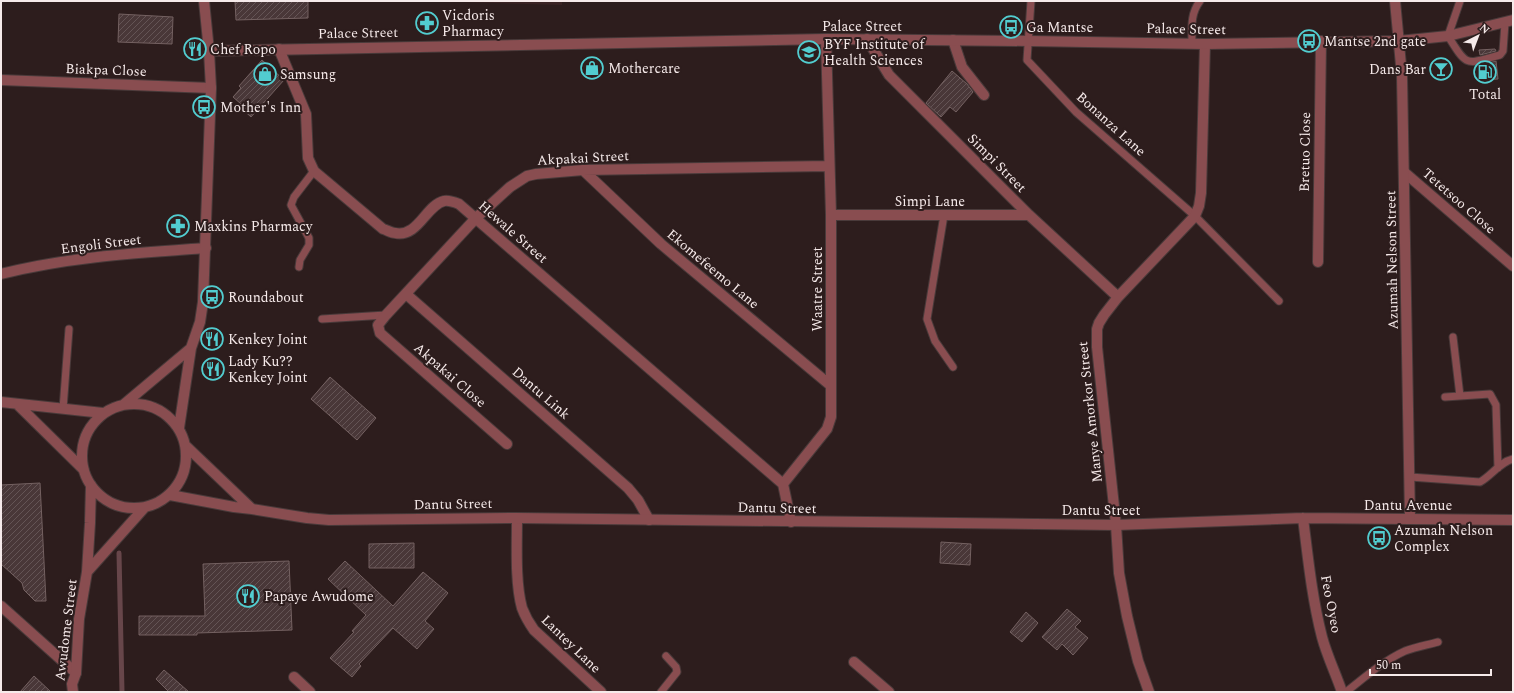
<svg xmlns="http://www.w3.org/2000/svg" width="1514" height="693" font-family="Spectral,serif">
<defs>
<pattern id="building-hatch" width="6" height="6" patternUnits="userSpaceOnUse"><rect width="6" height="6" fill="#493738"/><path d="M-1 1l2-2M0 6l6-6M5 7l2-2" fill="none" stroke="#645455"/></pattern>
</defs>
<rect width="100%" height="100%" fill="#2d1d1d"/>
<path fill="#3a2324" d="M429,1H562V5Z"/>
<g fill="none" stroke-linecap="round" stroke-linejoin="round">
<path stroke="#67464a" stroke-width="5" d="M119,553L122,692"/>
</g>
<path fill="url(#building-hatch)" stroke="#746161" d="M235,1H308V18L236,20Z
M119,14L173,17L172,44L118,42Z
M1495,49L1496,51L1480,55L1479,50Z
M262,60L284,80L251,117L239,106L241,104L233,97L241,88L239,86Z
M1496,61L1498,79L1481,80L1480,65Z
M952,71L967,84L973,92L956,112L950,107L941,117L926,103Z
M330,377L376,418L357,440L311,399Z
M40,483L46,601H35L24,590L22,583L1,564V485Z
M941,542L971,544L970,565L940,563Z
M414,543V568H369V544Z
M289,561L292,630L197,633V635H139V616H205L203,564Z
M345,561L393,606L423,572L448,593L425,621L434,629L417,649L393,628L359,664L361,666L352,677L330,658L354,632L352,631L366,615L328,579Z
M1067,609L1081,621L1075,627L1088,638L1073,655L1062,644L1057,650L1042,637Z
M1026,612L1038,623L1022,642L1010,632Z
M164,670L189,692H169L156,679Z
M34,676L51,692H20Z"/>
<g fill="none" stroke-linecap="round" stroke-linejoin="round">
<g stroke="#493a3a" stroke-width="9">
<path id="service" d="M1031,1L1027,60L1076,112L1195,216L1279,301
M1460,1L1448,36C1468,68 1465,64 1500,55L1503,51L1505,23
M1192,43C1192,28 1190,14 1200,1
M944,215L927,319L935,341L953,367
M299,267L300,260L309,245V238L291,205L294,197L314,171
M322,319L386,315
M1453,337L1460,396
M1445,397L1490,394L1496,405L1498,468
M63,409L69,329
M1410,477L1480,482C1492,475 1500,462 1513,459
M661,692L677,672L676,667L666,656
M1346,692C1364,678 1383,661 1405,651C1415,647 1427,645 1438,642"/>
</g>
<g stroke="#493a3a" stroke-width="12">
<path id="minor" d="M204,1L209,51
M867,39L889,75L1029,215L1118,297
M953,40L962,67L984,95
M279,49L306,114L308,158L314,171L383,229C387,230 391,233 395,233C418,238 426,205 444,201C449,200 454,202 459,204L783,484
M1,80L211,88
M583,170L661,244L830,385
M1404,172L1513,266
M831,215H1029
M1318,262L1321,41
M1,274C68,257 137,253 206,248
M406,294L628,488L638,500L649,520
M507,444L380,333L378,325L386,315L476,218L510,187L527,176L536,174L583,170L829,166
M517,518C517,545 515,583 522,608C525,616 529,623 534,630L601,692
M1410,519L1513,520
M791,522L783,484L827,429L831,417V215L826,39
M1,606L76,673
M854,662L889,692
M294,677L310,692
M1149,692L1138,661L1127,616L1119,573L1116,525L1097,347V329L1099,323L1104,315L1118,297L1195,216L1199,206L1201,193L1205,44"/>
</g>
<g stroke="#493a3a" stroke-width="12">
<path id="tertiary" d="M1,402L103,413
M82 456a52 52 0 1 1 104 0a52 52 0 1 1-104 0Z
M18,405L84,470
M123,405L191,348
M179,428L191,348L200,322L203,302L211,88L209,51L826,39L1029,41L1205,44L1399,41L1448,36L1513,20
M186,446L252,509
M170,495L234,507L252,509L307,518L329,520L517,518L1116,525L1303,518L1410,519L1402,76L1395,1
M1303,518C1308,558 1312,598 1322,637C1327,656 1336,674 1342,692
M87,572L145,507
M73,692L72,684L76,673L79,619L87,572L90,523L91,485"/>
</g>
<use href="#service" stroke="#894d50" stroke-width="7"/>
<use href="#minor" stroke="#894d50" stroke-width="10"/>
<use href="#tertiary" stroke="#894d50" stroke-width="10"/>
</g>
<defs>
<g id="pharmacy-ring" transform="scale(1.15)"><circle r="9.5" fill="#2d1d1d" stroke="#52cdd0" stroke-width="1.5"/><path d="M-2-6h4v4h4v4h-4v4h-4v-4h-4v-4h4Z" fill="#52cdd0"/></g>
<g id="bus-ring" transform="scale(1.15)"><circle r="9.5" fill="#2d1d1d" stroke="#52cdd0" stroke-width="1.5"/><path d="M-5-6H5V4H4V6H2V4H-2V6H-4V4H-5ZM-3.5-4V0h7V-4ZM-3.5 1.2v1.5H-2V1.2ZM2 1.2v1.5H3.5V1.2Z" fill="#52cdd0"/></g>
<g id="restaurant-ring" transform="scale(1.15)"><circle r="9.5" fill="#2d1d1d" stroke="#52cdd0" stroke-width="1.5"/><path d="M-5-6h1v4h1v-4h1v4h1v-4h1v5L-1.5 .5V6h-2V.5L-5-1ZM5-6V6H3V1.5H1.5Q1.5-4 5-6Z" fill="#52cdd0"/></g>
<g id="school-ring" transform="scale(1.15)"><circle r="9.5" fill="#2d1d1d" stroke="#52cdd0" stroke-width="1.5"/><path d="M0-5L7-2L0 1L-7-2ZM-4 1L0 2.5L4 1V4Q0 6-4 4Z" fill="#52cdd0"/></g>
<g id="shop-ring" transform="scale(1.15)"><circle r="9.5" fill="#2d1d1d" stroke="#52cdd0" stroke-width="1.5"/><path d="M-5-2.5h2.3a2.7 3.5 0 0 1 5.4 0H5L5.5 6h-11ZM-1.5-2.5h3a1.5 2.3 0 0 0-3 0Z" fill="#52cdd0"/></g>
<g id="bar-ring" transform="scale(1.15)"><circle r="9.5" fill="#2d1d1d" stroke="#52cdd0" stroke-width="1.5"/><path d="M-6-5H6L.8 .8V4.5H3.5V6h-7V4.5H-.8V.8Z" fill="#52cdd0"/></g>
<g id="fuel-ring" transform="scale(1.15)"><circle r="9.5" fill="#2d1d1d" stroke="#52cdd0" stroke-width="1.5"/><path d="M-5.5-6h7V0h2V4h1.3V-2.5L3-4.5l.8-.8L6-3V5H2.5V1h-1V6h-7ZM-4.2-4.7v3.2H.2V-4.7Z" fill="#52cdd0"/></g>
</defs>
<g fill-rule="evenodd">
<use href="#pharmacy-ring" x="427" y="23"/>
<use href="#bus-ring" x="1011" y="27"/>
<use href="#bus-ring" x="1309" y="41"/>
<use href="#restaurant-ring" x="195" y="49"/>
<use href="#school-ring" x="809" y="52"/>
<use href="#shop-ring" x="592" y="68"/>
<use href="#bar-ring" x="1441" y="69"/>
<use href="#fuel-ring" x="1485" y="72"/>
<use href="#shop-ring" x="265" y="74"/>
<use href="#bus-ring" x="204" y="107"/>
<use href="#pharmacy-ring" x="178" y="226"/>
<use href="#bus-ring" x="212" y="297"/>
<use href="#restaurant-ring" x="212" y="339"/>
<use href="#restaurant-ring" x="213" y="369"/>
<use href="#bus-ring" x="1379" y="538"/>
<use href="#restaurant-ring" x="248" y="596"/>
</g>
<g text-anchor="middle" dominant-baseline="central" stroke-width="4" stroke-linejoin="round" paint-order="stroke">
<g font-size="14" fill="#f6eaea" stroke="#2d1d1d" text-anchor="start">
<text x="442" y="15">Vicdoris<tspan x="442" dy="16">Pharmacy</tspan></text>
<text x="1026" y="27">Ga Mantse</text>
<text x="1324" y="41">Mantse 2nd gate</text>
<text x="824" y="44">BYF Institute of<tspan x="824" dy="16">Health Sciences</tspan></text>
<text x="210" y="49">Chef Ropo</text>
<text x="608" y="68">Mothercare</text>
<text x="1426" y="69" text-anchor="end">Dans Bar</text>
<text x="280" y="74">Samsung</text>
<text x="1485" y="94" text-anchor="middle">Total</text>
<text x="220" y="107">Mother's Inn</text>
<text x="194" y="226">Maxkins Pharmacy</text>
<text x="228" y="297">Roundabout</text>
<text x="228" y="339">Kenkey Joint</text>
<text x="228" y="361">Lady Ku??<tspan x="228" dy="16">Kenkey Joint</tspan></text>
<text x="1394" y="530">Azumah Nelson<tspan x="1394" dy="16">Complex</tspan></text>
<text x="264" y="596">Papaye Awudome</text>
</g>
<g font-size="14" fill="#f6eaea" stroke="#2d1d1d">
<text x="862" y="26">Palace Street</text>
<text transform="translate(1186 29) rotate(1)">Palace Street</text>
<text transform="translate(358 33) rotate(-1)">Palace Street</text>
<text transform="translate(106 70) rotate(2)">Biakpa Close</text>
<text transform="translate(1111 124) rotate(42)">Bonanza Lane</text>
<text transform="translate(1305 152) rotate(-89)">Bretuo Close</text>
<text transform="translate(583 158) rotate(-3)">Akpakai Street</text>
<text transform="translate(997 163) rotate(45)">Simpi Street</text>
<text x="930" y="201">Simpi Lane</text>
<text transform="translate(1459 201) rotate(41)">Tetetsoo Close</text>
<text transform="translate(513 232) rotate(41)">Hewale Street</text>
<text transform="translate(101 244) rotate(-7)">Engoli Street</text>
<text transform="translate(1392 260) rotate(-91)">Azumah Nelson Street</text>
<text transform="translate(713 269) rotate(40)">Ekomefeemo Lane</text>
<text transform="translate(817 289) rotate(-90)">Waatre Street</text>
<text transform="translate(450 375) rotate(41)">Akpakai Close</text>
<text transform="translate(541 393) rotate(41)">Dantu Link</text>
<text transform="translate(1090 412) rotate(-96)">Manye Amorkor Street</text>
<text transform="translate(453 504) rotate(-1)">Dantu Street</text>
<text x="1408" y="505">Dantu Avenue</text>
<text transform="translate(777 508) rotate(1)">Dantu Street</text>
<text x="1101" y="510">Dantu Street</text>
<text transform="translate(1331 604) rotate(79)">Feo Oyeo</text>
<text transform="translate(66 630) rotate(-83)">Awudome Street</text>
<text transform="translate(571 644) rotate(44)">Lantey Lane</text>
</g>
</g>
<rect width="1514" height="693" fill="none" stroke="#f6eaea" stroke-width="4"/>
<g transform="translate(1478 36) rotate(42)" stroke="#2d1d1d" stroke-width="3" paint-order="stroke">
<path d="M0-3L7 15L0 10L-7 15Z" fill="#f6eaea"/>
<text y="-6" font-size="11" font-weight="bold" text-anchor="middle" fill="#f6eaea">N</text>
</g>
<path d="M1370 669v6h121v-6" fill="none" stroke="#f6eaea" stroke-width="2"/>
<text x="1376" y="669" font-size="12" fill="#f6eaea" stroke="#2d1d1d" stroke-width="3" paint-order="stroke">50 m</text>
</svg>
